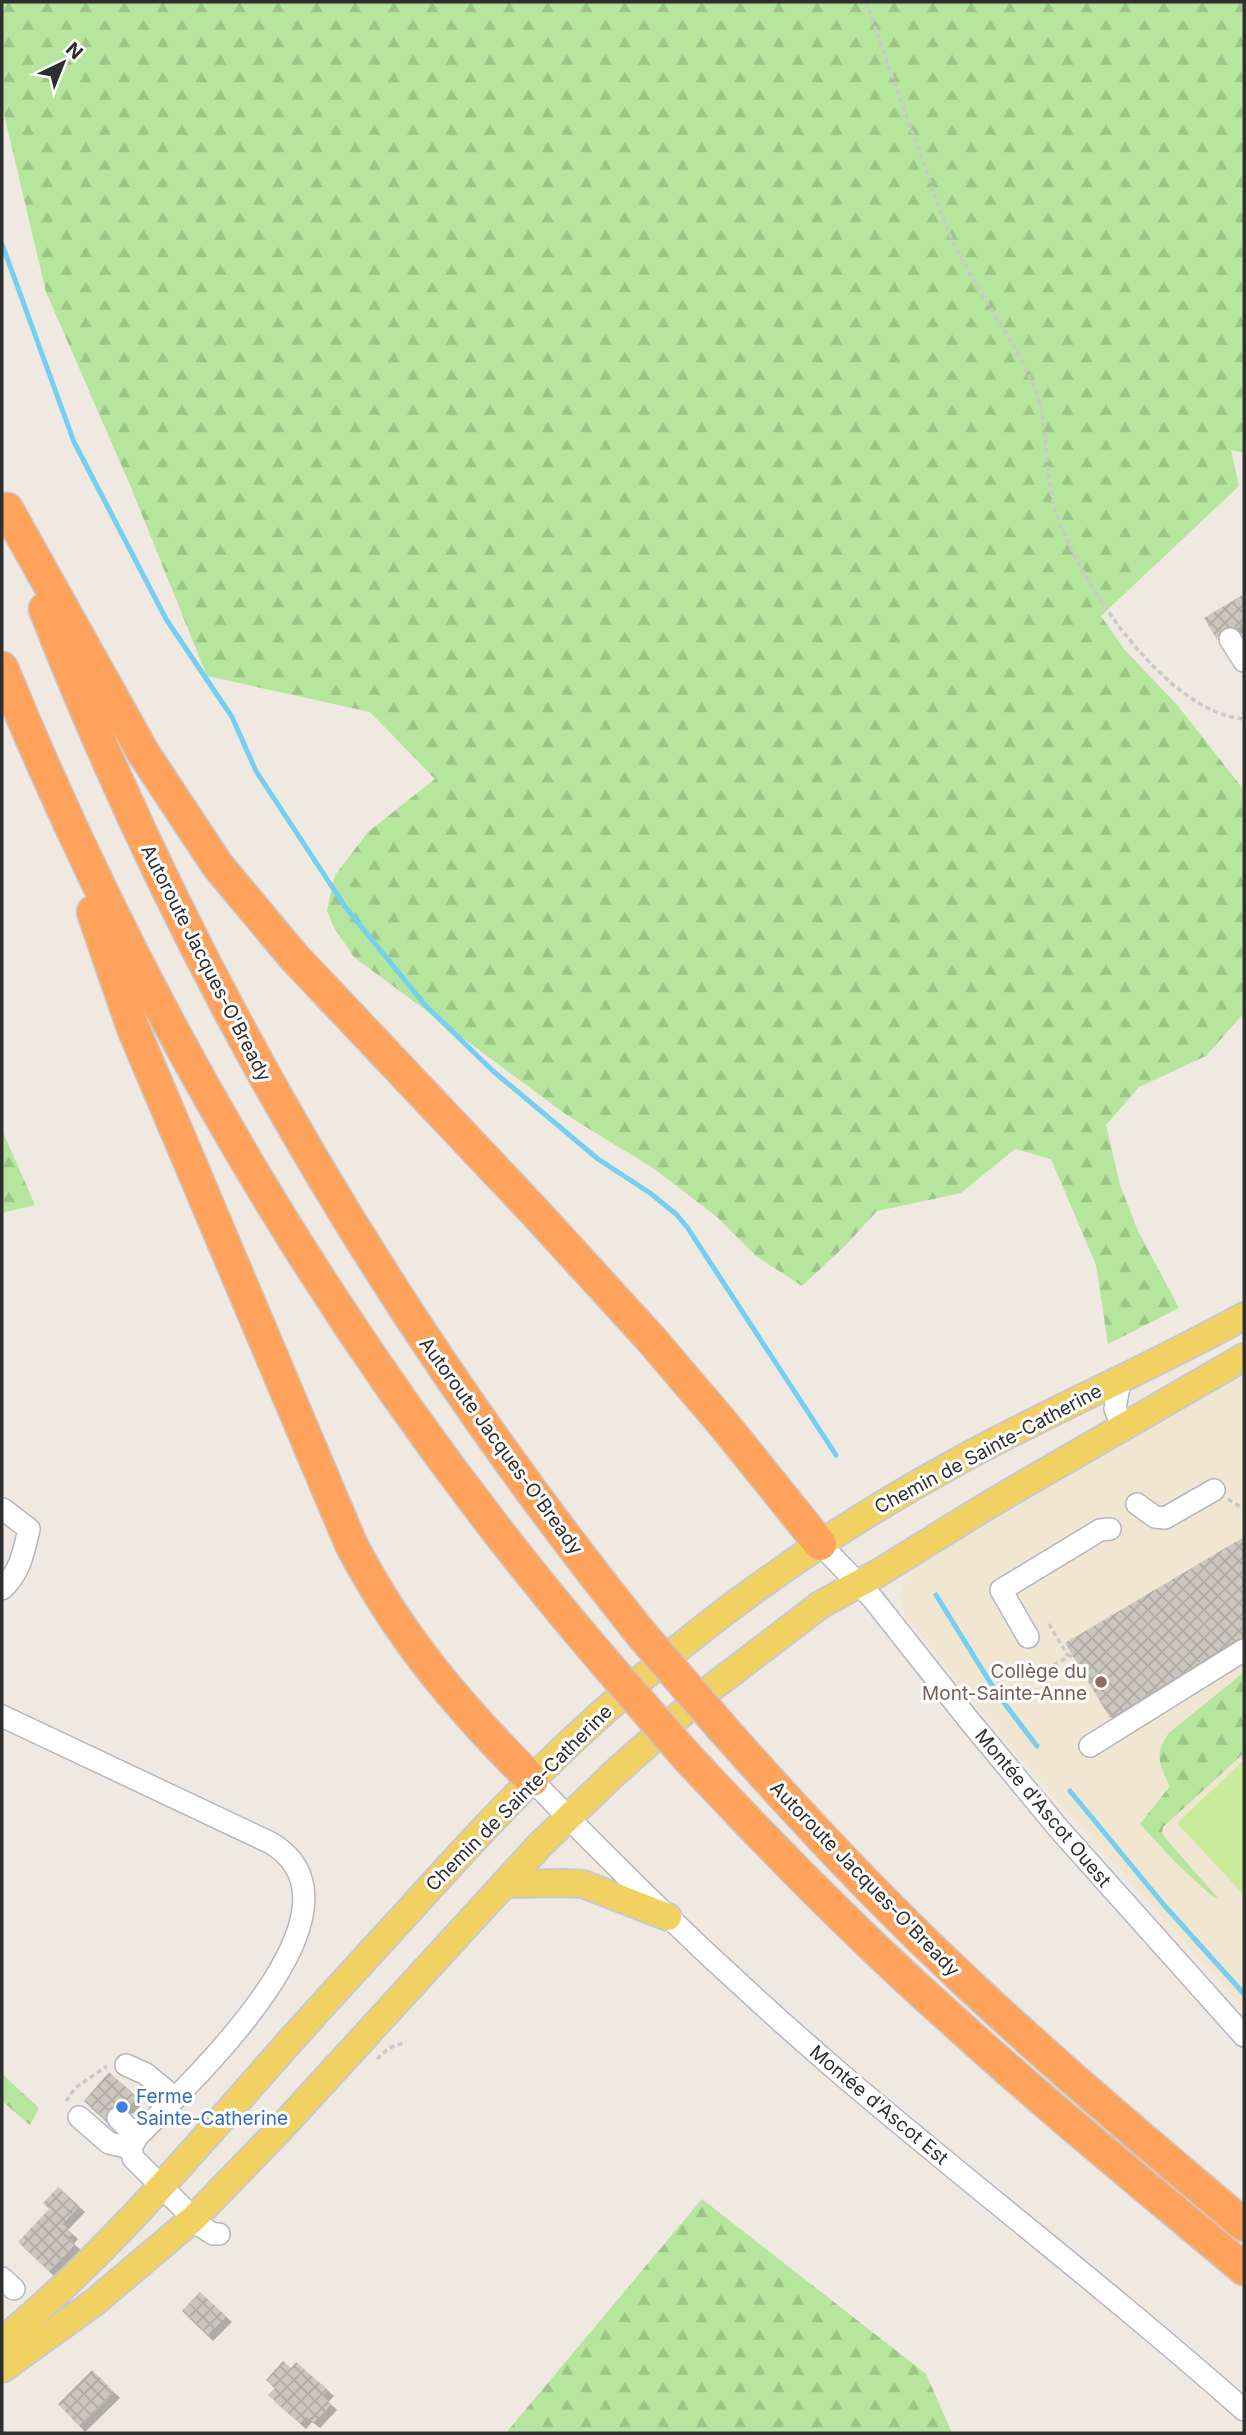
<svg xmlns="http://www.w3.org/2000/svg" width="1246" height="2435" font-family="Inter,sans-serif">
<defs>
<pattern id="forest-firs" width="22" height="20" patternUnits="userSpaceOnUse" patternTransform="scale(1.75)"><rect width="22" height="20" fill="#b6e59e"/><path d="M5 1l3.5 6h-7zM16 11l3.5 6h-7z" fill="#9dc588"/></pattern>
<pattern id="building-cross-hatch" width="8" height="8" patternUnits="userSpaceOnUse" patternTransform="scale(1.75)"><rect width="8" height="8" fill="#cbc7bf"/><path d="M0 0l8 8M0 8l8-8" fill="none" stroke="#afaba4"/></pattern>
<filter id="shadow"><feDropShadow dx="6" dy="6" stdDeviation="0" flood-color="#0004"/></filter>
</defs>
<rect width="100%" height="100%" fill="#efe9e1"/>
<path fill="#f0e6d1" d="M1244,1374V2009L1011,1748L905,1615L900,1597L905,1578L917,1565Z"/>
<path fill="url(#forest-firs)" d="M2,2H1244V453L1231,450L1239,486L1101,616L1124,649L1178,706L1244,790V1013L1206,1056L1139,1087L1106,1125L1120,1185L1138,1231L1179,1308L1108,1344L1096,1265L1051,1159L1015,1149L961,1193L877,1211L846,1245L802,1286L756,1256L717,1217L653,1168L568,1116L354,957L333,926L327,910L335,875L368,832L435,779L370,712L207,676L130,485L46,292L2,106Z
M2,1130L35,1205L2,1213Z
M1244,1672V1753L1163,1827L1162,1833L1166,1839L1218,1898L1212,1896L1175,1862L1140,1824L1170,1786C1159,1765 1154,1753 1169,1733Z
M2,2074L39,2108L30,2125L2,2101Z
M702,2199L926,2374L952,2433H506Z"/>
<path fill="#c9ec9a" d="M1244,1760V1895L1177,1823Z"/>
<g fill="none" stroke-linecap="round" stroke-linejoin="round">
<path stroke="#75cff0" stroke-width="5" d="M2,244L74,442L166,619L232,717L256,771L346,908L425,1005L493,1071L598,1159L650,1193L676,1214L687,1227L836,1455
M936,1595L998,1695L1037,1746
M1070,1791L1164,1905L1244,1994"/>
</g>
<path fill="url(#building-cross-hatch)" filter="url(#shadow)" d="M1244,594V624L1237,628L1230,626L1224,628L1219,632L1217,640L1204,618Z
M1244,1537V1637L1237,1639L1110,1718L1065,1643Z
M109,2072L137,2097L127,2108L115,2105L109,2108L105,2120L84,2101Z
M58,2187L79,2206L62,2224L72,2233L68,2238L75,2244L49,2271L18,2242L49,2209L43,2203Z
M200,2292L226,2316L207,2335L182,2311Z
M283,2361L291,2368L296,2362L328,2390L322,2396L331,2404L314,2422L306,2416L300,2423L268,2395L275,2388L266,2380Z
M92,2370L114,2392L79,2426L58,2404Z"/>
<g fill="none" stroke-linecap="round" stroke-linejoin="round">
<g stroke="#b4b7c1" stroke-width="24">
<path id="minor" d="M1230,639L1244,661
M1120,1380L1115,1409L1123,1428
M1137,1504L1155,1517L1165,1518L1214,1490
M820,1544L873,1599L968,1719L1059,1829L1244,2036
M2,1589C20,1573 24,1551 29,1529L3,1509
M1028,1637L1001,1590L1100,1530L1110,1529
M2,1716L271,1843C380,1909 187,2085 137,2137L131,2148L133,2158L202,2227L213,2234H219
M1090,1746L1244,1650
M532,1780C630,1883 734,1982 842,2075C975,2188 1113,2294 1244,2410
M126,2065L146,2074L175,2098
M79,2117L109,2143L131,2148
M118,2118L137,2137
M2,2278L14,2289"/>
</g>
<g stroke="#c9c9c9" stroke-width="30">
<path id="major" d="M504,1884L564,1883L583,1884L668,1917
M2,2341C101,2259 184,2162 269,2065C314,2014 360,1964 406,1914C461,1853 516,1793 576,1737C690,1631 816,1539 953,1464C1048,1411 1149,1369 1244,1316
M2,2369L96,2301L194,2218L282,2127L540,1845L618,1770L705,1693L820,1605L880,1572L990,1504L1244,1357"/>
</g>
<g stroke="#c9c9c9" stroke-width="35">
<path id="highway" d="M7,509L144,754L218,866L294,957L534,1211L650,1338L725,1426L820,1544
M45,609C191,982 391,1323 642,1635
M2,668C149,1028 352,1369 607,1665
M93,912L133,1028L351,1544C399,1637 458,1706 532,1780
M723,1729C793,1808 865,1886 942,1959C1039,2052 1141,2138 1244,2225
M688,1758C771,1847 856,1934 947,2015C1043,2103 1144,2185 1244,2269"/>
</g>
<path stroke="#c9c9c9" stroke-width="3.5" stroke-dasharray="5 3.5" stroke-linecap="butt" d="M866,2C882,49 899,95 916,142C928,175 938,209 953,242C976,290 1009,332 1031,380C1050,418 1043,465 1054,506C1074,576 1165,713 1244,719
M1228,1499L1244,1509
M1049,1624L1068,1656
M1046,1669L1072,1655
M377,2059L389,2048L406,2042
M66,2101L75,2088L107,2066"/>
<use href="#minor" stroke="#fff" stroke-width="21"/>
<use href="#major" stroke="#f2d163" stroke-width="26"/>
<use href="#highway" stroke="#ffa35c" stroke-width="32"/>
<g stroke="#c9c9c9" stroke-width="35" stroke-linecap="butt">
<path id="highway-bridge" d="M642,1635L723,1729
M607,1665L688,1758"/>
</g>
<use href="#highway-bridge" stroke="#ffa35c" stroke-width="32"/>
</g>
<circle fill="#8d6e63" stroke="#fff" stroke-width="2.5" cx="1101" cy="1682" r="7"/>
<circle fill="#3f7fe0" stroke="#fff" stroke-width="2.5" cx="122" cy="2107" r="7"/>
<g text-anchor="middle" dominant-baseline="central" stroke-width="6" stroke-linejoin="round" paint-order="stroke">
<g font-size="19" fill="#2e2e2e" stroke="#fff">
<text transform="translate(206 963) rotate(63)">Autoroute Jacques-O'Bready</text>
<text transform="translate(501 1446) rotate(54)">Autoroute Jacques-O'Bready</text>
<text transform="translate(988 1449) rotate(-28)">Chemin de Sainte-Catherine</text>
<text transform="translate(519 1798) rotate(-45)">Chemin de Sainte-Catherine</text>
<text transform="translate(1043 1808) rotate(50)">Montée d'Ascot Ouest</text>
<text transform="translate(865 1879) rotate(46)">Autoroute Jacques-O'Bready</text>
<text transform="translate(879 2105) rotate(40)">Montée d'Ascot Est</text>
</g>
<g font-size="19" fill="#785e54" stroke="#fff" text-anchor="end">
<text x="1087" y="1671">Collège du<tspan x="1087" dy="22">Mont-Sainte-Anne</tspan></text>
</g>
<g font-size="19" fill="#366cbe" stroke="#fff" text-anchor="start">
<text x="136" y="2096">Ferme<tspan x="136" dy="22">Sainte-Catherine</tspan></text>
</g>
</g>
<rect width="1246" height="2435" fill="none" stroke="#2e2e2e" stroke-width="7"/>
<g transform="translate(63 63) rotate(43)" stroke="#ffffff" stroke-width="5" paint-order="stroke">
<path d="M0-5L12 26L0 18L-12 26Z" fill="#2e2e2e"/>
<text y="-10" font-size="19" font-weight="bold" text-anchor="middle" fill="#2e2e2e">N</text>
</g>
</svg>
